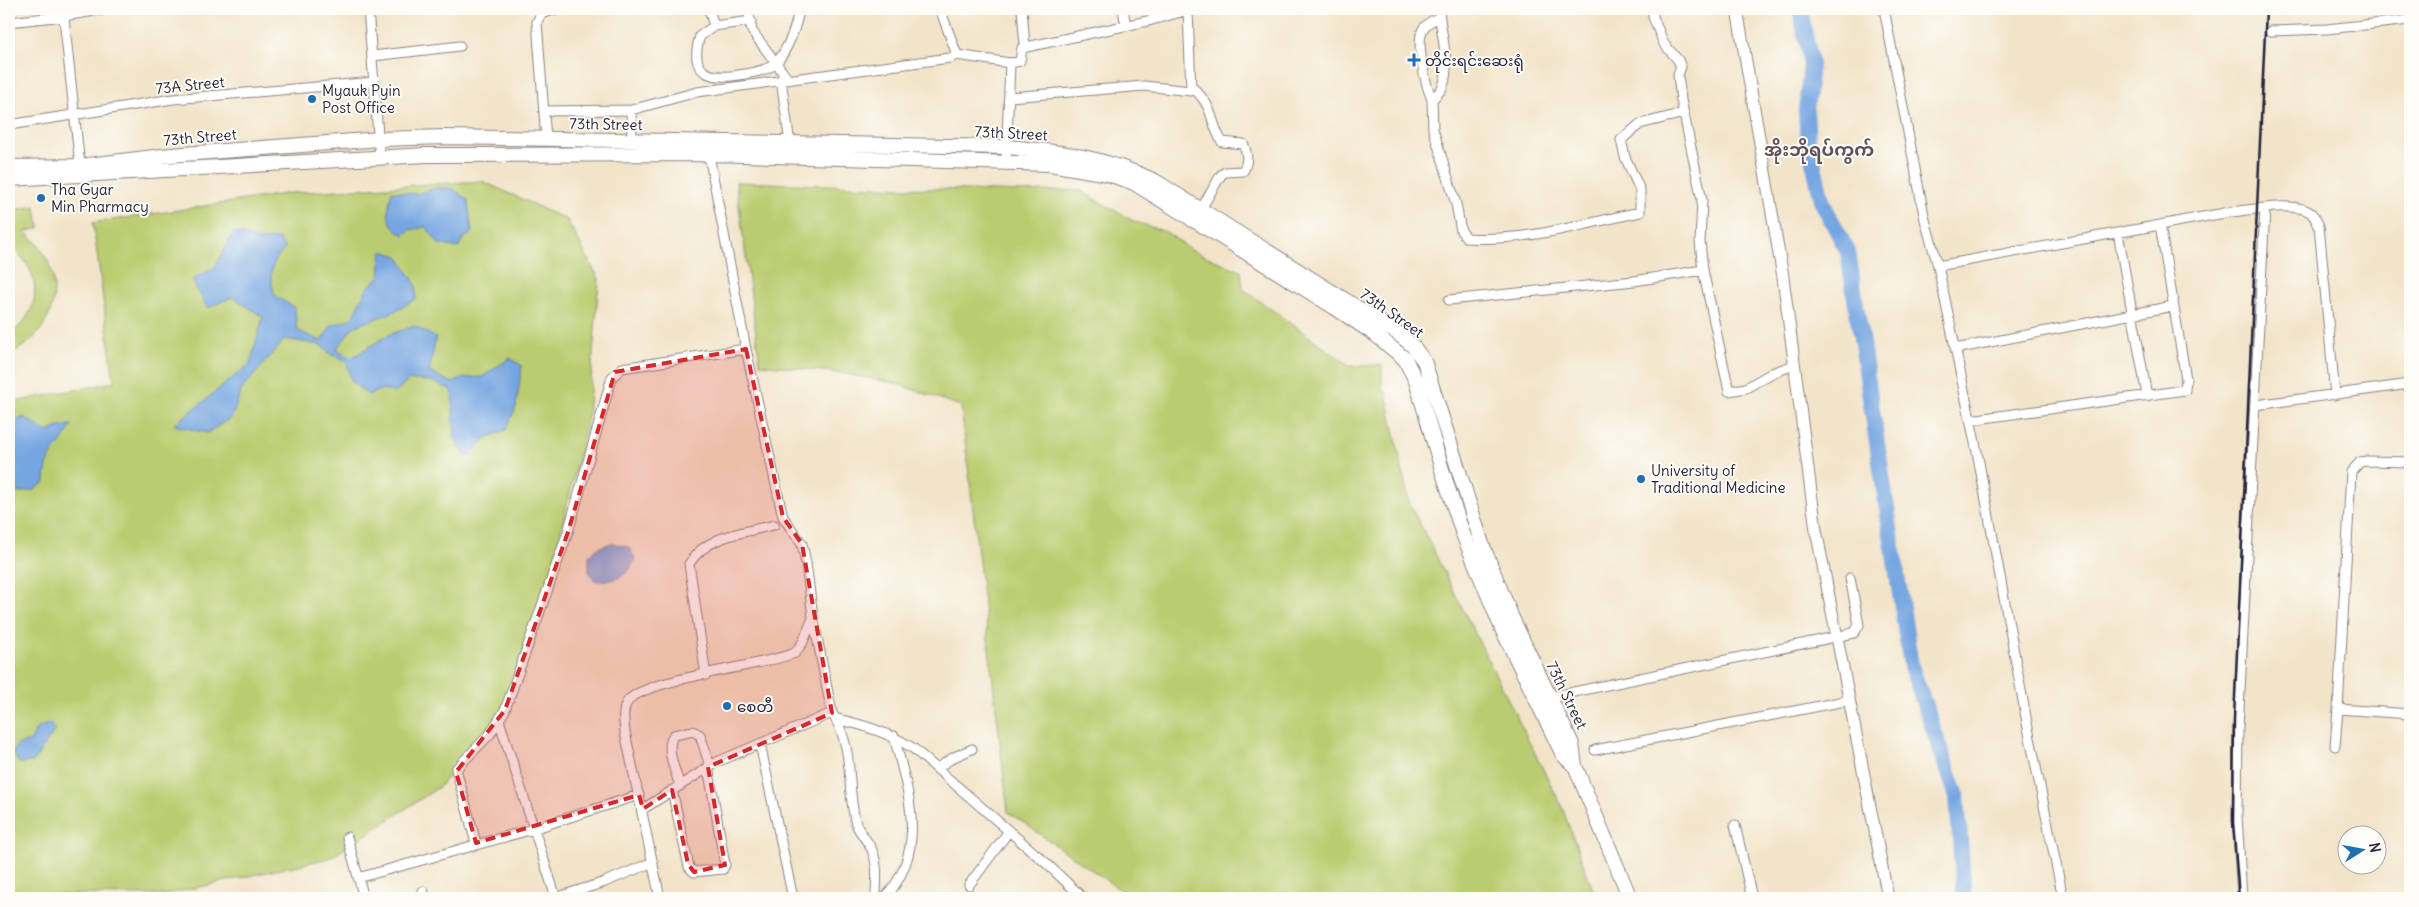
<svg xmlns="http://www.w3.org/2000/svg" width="2419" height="907" font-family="Delius,'Noto Sans Myanmar',sans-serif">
<rect width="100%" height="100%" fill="#fdfcf7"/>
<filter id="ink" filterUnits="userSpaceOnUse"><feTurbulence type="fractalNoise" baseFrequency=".02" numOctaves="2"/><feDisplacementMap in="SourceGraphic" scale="10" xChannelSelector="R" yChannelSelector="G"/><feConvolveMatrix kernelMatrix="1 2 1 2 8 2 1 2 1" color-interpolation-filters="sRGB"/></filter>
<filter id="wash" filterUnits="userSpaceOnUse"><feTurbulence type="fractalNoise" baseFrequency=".0096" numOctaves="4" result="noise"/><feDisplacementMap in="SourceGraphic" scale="20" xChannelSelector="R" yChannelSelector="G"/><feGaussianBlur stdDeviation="1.12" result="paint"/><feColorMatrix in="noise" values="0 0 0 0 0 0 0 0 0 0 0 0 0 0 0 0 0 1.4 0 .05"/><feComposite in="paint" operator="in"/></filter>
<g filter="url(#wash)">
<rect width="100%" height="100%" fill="#f2e4c9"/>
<path fill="#bacc6f" stroke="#6e7755" d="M482,181L567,220L599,279L588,417L552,568L505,710L439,787L330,858L164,895L9,894V403L114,382L93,223L291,193Z
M736,182L1023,192L1079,190L1133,221L1166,232L1191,250L1241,271L1243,289L1350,366L1382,365V389L1386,392L1409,502L1561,805L1596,898H1132L1008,812L961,406L894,383L840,373L760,364Z
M35,206L40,228L25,232C69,268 62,331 9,354V335C45,310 42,270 9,245V211Z"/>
<path fill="#76a6e1" stroke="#4c648e" d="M436,188H452L468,200L472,234L463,238L458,248L439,244L426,227L410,230L404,235C384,223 387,212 392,191L417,194Z
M234,232L258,240L279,239L285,249C269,265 269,274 275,296L295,308L297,330L321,341L332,325C363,317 352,313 366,290C369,285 376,280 380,276L382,251L398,256L416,285V299L393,312L353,327L336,350L351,358L388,335L415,326L436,338L429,372L453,383L464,378L482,377L510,358L522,366L516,407L506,430L486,438L467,458L455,439L452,390L431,381L409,380L395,393L383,389L368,395L352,382L346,361L332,355L320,345L285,339L242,389L232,417L207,433L174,425L250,364L263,317L233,297L207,308L192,280L215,267Z
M24,417L47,432L61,426L72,425C59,450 46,451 45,482L34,490L9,494V427L11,423Z
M611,543L629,547L635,559C628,578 614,581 596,581L589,572V556L598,548Z
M49,723L55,730L33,762L19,763L13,752L17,745L31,741L36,729Z"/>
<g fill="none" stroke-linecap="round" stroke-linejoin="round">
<path stroke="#76a6e1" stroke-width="16" d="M1800,9L1811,64L1806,111L1808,141L1823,204L1848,252L1911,666L1957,796L1964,898"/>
</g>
</g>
<g filter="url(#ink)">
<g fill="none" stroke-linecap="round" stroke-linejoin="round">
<g stroke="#8a8382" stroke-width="11">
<path id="minor" d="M63,9L80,166
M368,9L380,159
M709,9L714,26L700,36C687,77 714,80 745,74C755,72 770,70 777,62C788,49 797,25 799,9
M748,9L752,31L787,78
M940,9L957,55L1010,63
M1022,9L1025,46
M1123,9L1126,26
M1439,9C1440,31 1452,68 1442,88C1440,92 1435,96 1432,100L1433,129L1456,204L1461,231L1467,238C1526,242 1583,224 1640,212V190L1625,157L1621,140L1640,124L1684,113
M1653,9V17L1664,44L1678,60L1681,67L1678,75L1681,100L1702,200L1700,242L1703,270L1729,391L1746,388L1772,373L1794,365
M1884,9L1925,220L1938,266L1978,457L2028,728L2063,898
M9,22L64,16L107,9
M714,26L751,21
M2270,31L2327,29L2410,20
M373,56L460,46
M781,79L790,144
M1193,88C1215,108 1209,120 1222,142L1243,144C1248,153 1248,163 1243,171L1225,172L1221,175L1201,209
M1009,97L1144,86L1191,91L1188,10
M1432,100C1426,85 1415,43 1423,29C1426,23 1434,20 1439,17
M631,110L632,141
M544,111L631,110L697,92L950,58L957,55
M9,125L173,99L375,82
M546,140L537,22L541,14L557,9
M708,150L746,349L783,517L802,544L806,563L813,617L832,713C855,749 846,782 855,820C857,831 867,839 872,850C879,867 876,880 876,898
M1006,162L1010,63L1020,61L1022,48L1152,20L1192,9
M2118,233L2147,396
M1938,266L2230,212C2251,210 2289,202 2308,211C2314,214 2316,220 2319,226L2335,395
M1449,300L1634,281L1703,270
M1955,349L2173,306
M2256,405L2410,384
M1970,420L2185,390L2186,379L2160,225
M2410,462L2367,461L2360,462L2351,472L2338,709L2410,714
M706,675L689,564C706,535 743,533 774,525
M1550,697L1854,633L1859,625L1850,578
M837,719C865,725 890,733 914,749L1046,863L1083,898
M499,720L556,898
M760,744L793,898
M2335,746L2338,709
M1595,750L1850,700
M937,768L954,757L972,749
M680,786C676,773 664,746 674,735L693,731L700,735L710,766
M672,790L689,867L694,872L723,869L725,865L708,767
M643,809L717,762L832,713
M1735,825L1752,898
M347,837L364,898
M476,843L456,769L490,734L505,710L568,532L612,377L622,368L746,349
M358,878L533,829L639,795
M969,885L1009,831
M423,891L426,898
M555,898L605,882L653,862
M660,898L625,732C624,722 622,711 627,702C642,679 764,666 795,653L803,642L813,618
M885,898C929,848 908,793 894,736
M2242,898L2237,816L2238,729L2265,208"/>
</g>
<g stroke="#8a8382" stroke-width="13">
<path id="tertiary" d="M1737,9L1783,277L1816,530L1888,898"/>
</g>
<g stroke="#8a8382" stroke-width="16">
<path id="primary" d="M9,167L80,166L171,155L380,139L445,137L1006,147C1063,152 1103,157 1155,181L1396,332L1412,345L1424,361L1482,544L1512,618L1572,744L1575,766L1630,898
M9,179L426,155L709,154L1050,164L1108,174L1134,183L1334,307L1376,335L1405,359L1416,381L1443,473L1463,534L1503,631L1563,755L1575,766"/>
</g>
<g stroke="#8a8382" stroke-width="17">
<path id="trunk" d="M1193,220L1201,209"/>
</g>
<use href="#minor" stroke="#fff" stroke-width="9"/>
<use href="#tertiary" stroke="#fff" stroke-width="11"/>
<use href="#primary" stroke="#fff" stroke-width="14"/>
<use href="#trunk" stroke="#fff" stroke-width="15"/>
<path stroke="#22223b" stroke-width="2.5" d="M2239,898L2233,822L2234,719L2266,9"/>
</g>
</g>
<path fill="#d62828" fill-opacity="0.2" stroke="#d62828" stroke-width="4" stroke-dasharray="10 6" stroke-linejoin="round" d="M746,349L783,517L802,544L832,713L708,767L725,865L694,872L688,864L672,790L643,809L639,795L476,843L456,772L505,710L568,532L615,372Z"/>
<g fill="#1f6fb2" stroke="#fdfcf7" stroke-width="2">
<path d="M1411.5 52.5h5v5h5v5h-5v5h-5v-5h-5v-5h5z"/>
<circle cx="312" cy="99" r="5"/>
<circle cx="41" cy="198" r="5"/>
<circle cx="1641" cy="479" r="5"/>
<circle cx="727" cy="706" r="5"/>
</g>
<g text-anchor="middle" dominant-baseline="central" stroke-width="4" stroke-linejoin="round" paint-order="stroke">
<g font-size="15" fill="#22223b" stroke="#fdfcf7" text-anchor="start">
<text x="1425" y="60">တိုင်းရင်းဆေးရုံ</text>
<text x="322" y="90">Myauk Pyin<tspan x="322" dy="17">Post Office</tspan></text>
<text x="51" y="189">Tha Gyar<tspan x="51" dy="17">Min Pharmacy</tspan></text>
<text x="1651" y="470">University of<tspan x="1651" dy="17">Traditional Medicine</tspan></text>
<text x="737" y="706">စေတီ</text>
</g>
<g font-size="15" fill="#22223b" stroke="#fdfcf7">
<text transform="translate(190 85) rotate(-6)">73A Street</text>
<text transform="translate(606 124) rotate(1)">73th Street</text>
<text transform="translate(1011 133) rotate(3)">73th Street</text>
<text transform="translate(200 137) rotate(-5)">73th Street</text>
<text transform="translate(1392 313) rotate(35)">73th Street</text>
<text transform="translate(1567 695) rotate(64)">73th Street</text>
</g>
<g font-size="18" font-weight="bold" fill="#614f59" stroke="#fdfcf7">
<text x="1819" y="149">အိုးဘိုရပ်ကွက်</text>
</g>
</g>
<rect width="2419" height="907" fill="none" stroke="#fdfcf7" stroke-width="30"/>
<g transform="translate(2362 850) rotate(79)"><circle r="24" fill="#fdfcf7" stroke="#a5a5ac"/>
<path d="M0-4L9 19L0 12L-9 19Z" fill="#1f6fb2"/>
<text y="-8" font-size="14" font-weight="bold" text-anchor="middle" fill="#22223b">N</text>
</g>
</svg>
